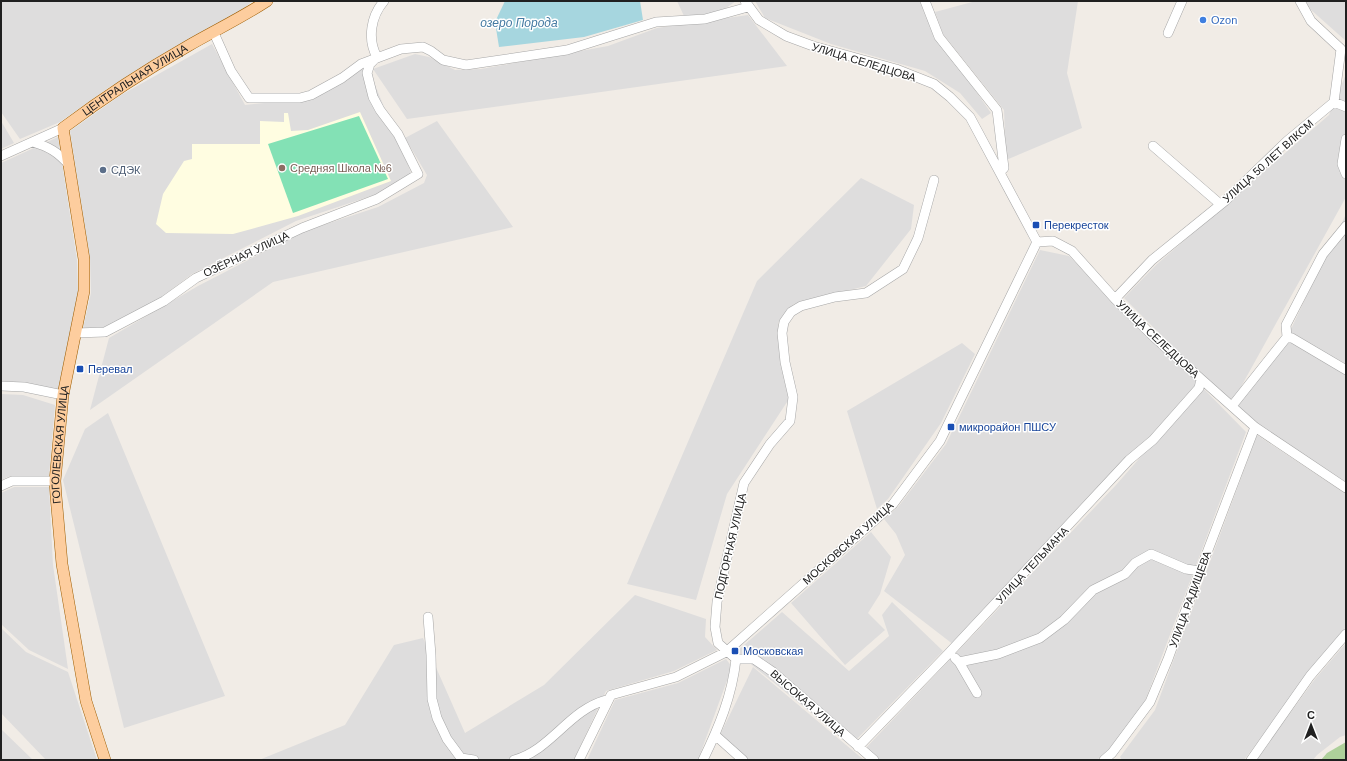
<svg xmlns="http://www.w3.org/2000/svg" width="1347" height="761" font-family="Helvetica,sans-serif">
<rect width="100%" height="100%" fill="#f1ece6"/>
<path fill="#dedddd" d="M1,1H252L234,19L108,88L60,122L20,139L1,112Z
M677,1H736L719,13L684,16Z
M755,1H920L948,51L991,113L982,119L960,93L925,71L831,44L765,18Z
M976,1H1078L1067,73L1082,128L1006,160L1004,110L943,34L935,12Z
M1304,1H1346V41L1310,9Z
M748,15L787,66L407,119L373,69L415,54L429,57L455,70L481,69L608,46L657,28Z
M212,44L245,105L303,99L366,63L412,175L374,195L296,221L192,274L144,310L105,329L83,328L91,293L90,259L70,131L121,95Z
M1346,74V197L1232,403L1203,377L1124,298L1156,265L1329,115Z
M1,121L14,143L1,149Z
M437,121L513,227L273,282L90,410L109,338L198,286L302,232L378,207L424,183L427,175L405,138Z
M58,137L77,260L78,291L63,390L1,382V163Z
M861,178L914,205L911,229L866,286L794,304L778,323L789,399L727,494L696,600L627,584L757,281Z
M1346,214V364L1289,333Z
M1040,250L1069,256L1199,382L1159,431L954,645L884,591L905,555L896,534L884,519L898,507L946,444Z
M1289,340L1346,374V487L1327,475L1236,407Z
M962,343L975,354L941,423L888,499L877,509L847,411Z
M1202,387L1246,432L1144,704L1114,746L1097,760H871L861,753L1116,485Z
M1,394L23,395L55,405L49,476H10L1,480Z
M108,413L225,696L124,728L63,480L85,429Z
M1257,435L1346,494V627L1244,760H1122L1120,757L1155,710Z
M14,487H49L53,565L68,669L29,650L1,624V493Z
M871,532L891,557L880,594L868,613L885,630L845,665L791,603Z
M635,595L706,619L705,637L717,650L674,671L606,691L574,760H259L345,725L394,645L423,638L465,733L544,685Z
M892,602L943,651L851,745L736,652L782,612L849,671L889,636L882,615Z
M1,628L26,652L68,672L97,760H46L1,713Z
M1346,643V735L1340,737L1317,755L1313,760H1256L1315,679Z
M726,659L732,667L698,760H587L615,700L678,683Z
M753,667L864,760H747L719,737Z
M1,729L33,760H1Z"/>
<path fill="#fffde1" d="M360,112L391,181L298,216L233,234L166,233L156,224L163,194L184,161L192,159V144H260V121L284,122V113H288L291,131L308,130Z"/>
<path fill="#aed09a" d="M1346,742V760H1321L1327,753Z"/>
<path fill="#83e1b5" d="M359,116L388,179L293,213L268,144Z"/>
<path fill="#a6d6df" d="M505,1H640L643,20L584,37L499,47L495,22Z"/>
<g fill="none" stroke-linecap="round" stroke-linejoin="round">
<g stroke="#a7a7a7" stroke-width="10">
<path id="minor" d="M745,1L759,20L786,36L813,46L896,69L934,84L950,97L970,117L1037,242
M925,1L939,37L997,110L1004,168L1000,172
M214,33L231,71L249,98H300L311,95L342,78L361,64L401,49L423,47L431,51L443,60L466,65L567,50L656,22L705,19L748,7
M1168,33L1182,1
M1334,102L1346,107
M1346,139L1342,164L1346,174
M33,142C49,147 58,152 69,165
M1153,146L1220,204
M1,156L63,128
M1037,242L1053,241L1072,251L1115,299L1154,337L1255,427L1346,488
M1115,299L1152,260L1225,201L1287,141L1334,102L1341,49L1311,21L1300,1
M76,333L105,332L164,301L196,278L302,228L377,199L418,174L398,134L380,110L373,97L367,73L370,64L377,57C367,39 371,16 384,1
M1287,337L1286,325L1323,254L1346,226
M1287,337L1292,338L1346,370
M1,386L24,387L63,395
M1232,406L1287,337
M1,486L12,481H55
M428,617L431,655L432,699L437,718L447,739L461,758L474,760
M955,658L959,662L977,693
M736,659H754L773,672L874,760
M959,662L998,654L1040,638L1064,620L1093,590L1125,574L1135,563L1151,554L1186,569L1200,571
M715,735L743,760
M858,747L949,653L1129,460L1153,440L1199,388L1201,379
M514,760C551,750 569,710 606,700
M579,760L611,695L676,677L726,652L893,504L940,441L1037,242
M703,760C719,727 732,696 736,659L718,643L715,627L717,602L744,483L770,444L790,421L793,397L785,362L782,333L784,322L791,312L801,306L835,297L866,293L903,269L918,238L934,180
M1104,760L1112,753L1150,702L1168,659L1200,571L1255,427
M1251,760L1310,676L1346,634"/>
</g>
<g stroke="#9c5c00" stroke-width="12">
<g id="major">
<path id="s1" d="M105,760L86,701L62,564L56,496L55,481L63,395L84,291V259L63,128C103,98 144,71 188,46C214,31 241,18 267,1"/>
</g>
</g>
<use href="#minor" stroke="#fff" stroke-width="9"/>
<use href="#major" stroke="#fdcd9e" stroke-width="11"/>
</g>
<circle fill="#3f7fe0" stroke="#fff" stroke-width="1.5" cx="1203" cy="20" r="4"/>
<circle fill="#8d6e63" stroke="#fff" stroke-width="1.5" cx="282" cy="168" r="4"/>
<circle fill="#5c6f8a" stroke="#fff" stroke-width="1.5" cx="103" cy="170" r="4"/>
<g fill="#1a4fb4" stroke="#fff" stroke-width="1.5">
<rect x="1032" y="221" width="8" height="8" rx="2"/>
<rect x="76" y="365" width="8" height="8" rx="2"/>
<rect x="947" y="423" width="8" height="8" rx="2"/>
<rect x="731" y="647" width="8" height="8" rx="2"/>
</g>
<g text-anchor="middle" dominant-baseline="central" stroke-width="3" stroke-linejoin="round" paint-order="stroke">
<g font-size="11" fill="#366cbe" stroke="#fff" text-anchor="start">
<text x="1211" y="20">Ozon</text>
</g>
<g font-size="11" fill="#202020" stroke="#fff">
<text transform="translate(864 62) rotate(17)">УЛИЦА СЕЛЕДЦОВА</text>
<text stroke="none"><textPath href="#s1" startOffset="728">ЦЕНТРАЛЬНАЯ УЛИЦА</textPath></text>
<text transform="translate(1268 161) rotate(-42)">УЛИЦА 50 ЛЕТ ВЛКСМ</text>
<text transform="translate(246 254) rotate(-25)">ОЗЁРНАЯ УЛИЦА</text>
<text transform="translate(1158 339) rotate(43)">УЛИЦА СЕЛЕДЦОВА</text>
<text stroke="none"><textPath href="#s1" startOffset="321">ГОГОЛЕВСКАЯ УЛИЦА</textPath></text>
<text transform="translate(848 543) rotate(-42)">МОСКОВСКАЯ УЛИЦА</text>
<text transform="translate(730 546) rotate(-77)">ПОДГОРНАЯ УЛИЦА</text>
<text transform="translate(1032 565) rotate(-47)">УЛИЦА ТЕЛЬМАНА</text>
<text transform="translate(1190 599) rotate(-70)">УЛИЦА РАДИЩЕВА</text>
<text transform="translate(808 703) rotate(41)">ВЫСОКАЯ УЛИЦА</text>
</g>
<g font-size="11" fill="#785e54" stroke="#fff" text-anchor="start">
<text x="290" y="168">Средняя Школа №6</text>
</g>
<g font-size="11" fill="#4e5e75" stroke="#fff" text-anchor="start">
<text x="111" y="170">СДЭК</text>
</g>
<g font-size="11" fill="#164399" stroke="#fff" text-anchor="start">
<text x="1044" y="225">Перекресток</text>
<text x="88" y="369">Перевал</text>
<text x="959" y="427">микрорайон ПШСУ</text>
<text x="743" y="651">Московская</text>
</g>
<g font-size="12" font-style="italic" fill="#447aa2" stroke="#fff">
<text x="519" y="23">озеро Порода</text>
</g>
</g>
<rect width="1347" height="761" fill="none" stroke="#202020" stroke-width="4"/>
<g transform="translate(1311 725)" stroke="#ffffff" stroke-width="3" paint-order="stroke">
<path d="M0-3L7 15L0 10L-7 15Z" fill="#202020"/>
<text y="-6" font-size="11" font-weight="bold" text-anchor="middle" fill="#202020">С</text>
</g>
</svg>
